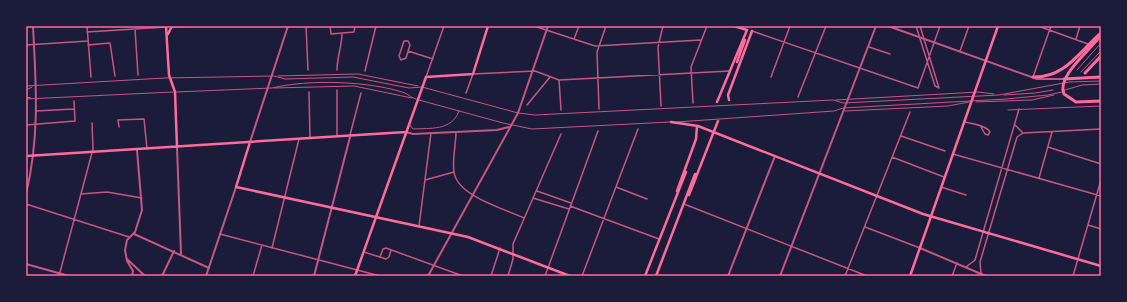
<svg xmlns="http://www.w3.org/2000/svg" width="1127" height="302" font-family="'Varela Round',sans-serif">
<rect width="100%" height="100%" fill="#1b1b3a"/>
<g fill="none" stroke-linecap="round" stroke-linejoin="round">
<path stroke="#c65784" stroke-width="1" d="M1077,70L1101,43
M1081,72L1101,51
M278,76L358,74L418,86
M26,86L165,78L274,76L285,79L353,77L409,88L422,87L518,113L535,115L833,100L843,103L999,95L1069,82L1101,81
M274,88L354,86L412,98
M26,90L32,87
M1065,90L1082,85L1101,84
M176,92L272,88C309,79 370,81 405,93C409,95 412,98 416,99
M1004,95L1035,93L1053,90
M26,97L31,98
M26,99L173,92
M419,100L503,123L532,129L670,122
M836,100L978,92L994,94
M976,102L1032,100L1054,95
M1008,110L1101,106
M845,111L948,106L969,102
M677,122L834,111L843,108L1006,99L1048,95L1062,92
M410,125L413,129C430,128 452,131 459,111"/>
<path stroke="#c65784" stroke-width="1.5" d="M87,26L91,77
M306,26L308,70
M330,26L331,34L354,32L355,26
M534,26L595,46L701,40
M916,26L935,86L939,88
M920,26L939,88
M1038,26L1088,44
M172,27L204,26
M135,29L138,75
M752,31L918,88L940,26
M87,32L166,27
M574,39L579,26
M1076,39L1080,26
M404,41H408L410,45L406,58L401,60L399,56Z
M26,45L88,41
M88,45L110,43L115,76
M869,47L890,54
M408,51L433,59
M960,51L969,26
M337,70C337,57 342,46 342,33
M365,71L376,26
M426,77L444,26
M771,77L790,26
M1033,77L1051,26
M559,80L561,110
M337,90V135
M309,92L310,138
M466,93L473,74L535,71L559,80L730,71
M798,97L826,26
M693,103L691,67L707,26
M527,105L550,77
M661,106L658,47L663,26
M599,109L597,52L606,26
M36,111L74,109
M965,122C972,124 986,125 990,132L988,135L985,134L981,127
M26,125L75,121L74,101
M1015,125L1023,133L1101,129
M119,127L118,120L144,119L147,149
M456,132C456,144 452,160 454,172C457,196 505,209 524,218
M350,135L361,93
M901,136L945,151
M1048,147L1101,164
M953,154L1101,196
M892,157L944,177
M1039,178L1052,132
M425,180L454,172
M616,187L647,199
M941,187L966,195
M537,191L571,203
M81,194L107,192L142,198
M533,198L569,209
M26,204L129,237
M684,204L867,276
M570,206L659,239
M1088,225L1101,229
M419,226L431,133
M865,227L920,248
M220,234L380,276
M272,248L299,139
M364,252L386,259L389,257L391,250
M380,257L383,249L386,248L463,276
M966,267L975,260L1019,109
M981,274L980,262L1017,137L1023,133
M59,276L93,149L92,123
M253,276L262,245
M491,276L500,248
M508,276L513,259V244L561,134
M545,276L598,131
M582,276L638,129
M845,276L910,112
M952,276L957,263
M1073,276L1101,180"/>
<path stroke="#c65784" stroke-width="2" d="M888,26L1037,79H1064
M406,132L413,134L497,130L509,127
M250,142L288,26
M177,147L181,254
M26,194C40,136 36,85 33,26
M134,234L209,268
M920,248L986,276
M127,259L145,276
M26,264L69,276
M132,276L133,271L127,261L125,250L127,240L135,232L142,210L137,150
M162,276L174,251
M206,276L236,187
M314,276L350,137
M428,276L518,113L548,26
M728,276L775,156
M780,276L876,26"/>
<path stroke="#ff6b9d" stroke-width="2.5" d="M166,26L169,75L175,92L177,147
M734,26L747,30
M168,34L172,26
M737,62L745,40
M729,100L728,95L752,31
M717,102L747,30
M671,122L698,126L923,214L1101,266
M250,142L236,187L468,237L570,276
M26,156L406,132
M677,191L696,139L697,126
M689,195L718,121
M355,276L426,77L473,74L488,26
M645,276L686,172
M656,276L695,174
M910,276L998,26"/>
<path stroke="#ff6b9d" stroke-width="3" d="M1101,35C1091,50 1056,76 1064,94L1076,102L1101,101
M1085,73L1101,56
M1033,77C1065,78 1079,52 1101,33
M1064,79L1101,77"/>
</g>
<rect width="1127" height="302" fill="none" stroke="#1b1b3a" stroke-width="54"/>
<rect x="27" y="27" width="1073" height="248" fill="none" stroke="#ff6b9d" stroke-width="1.5"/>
</svg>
